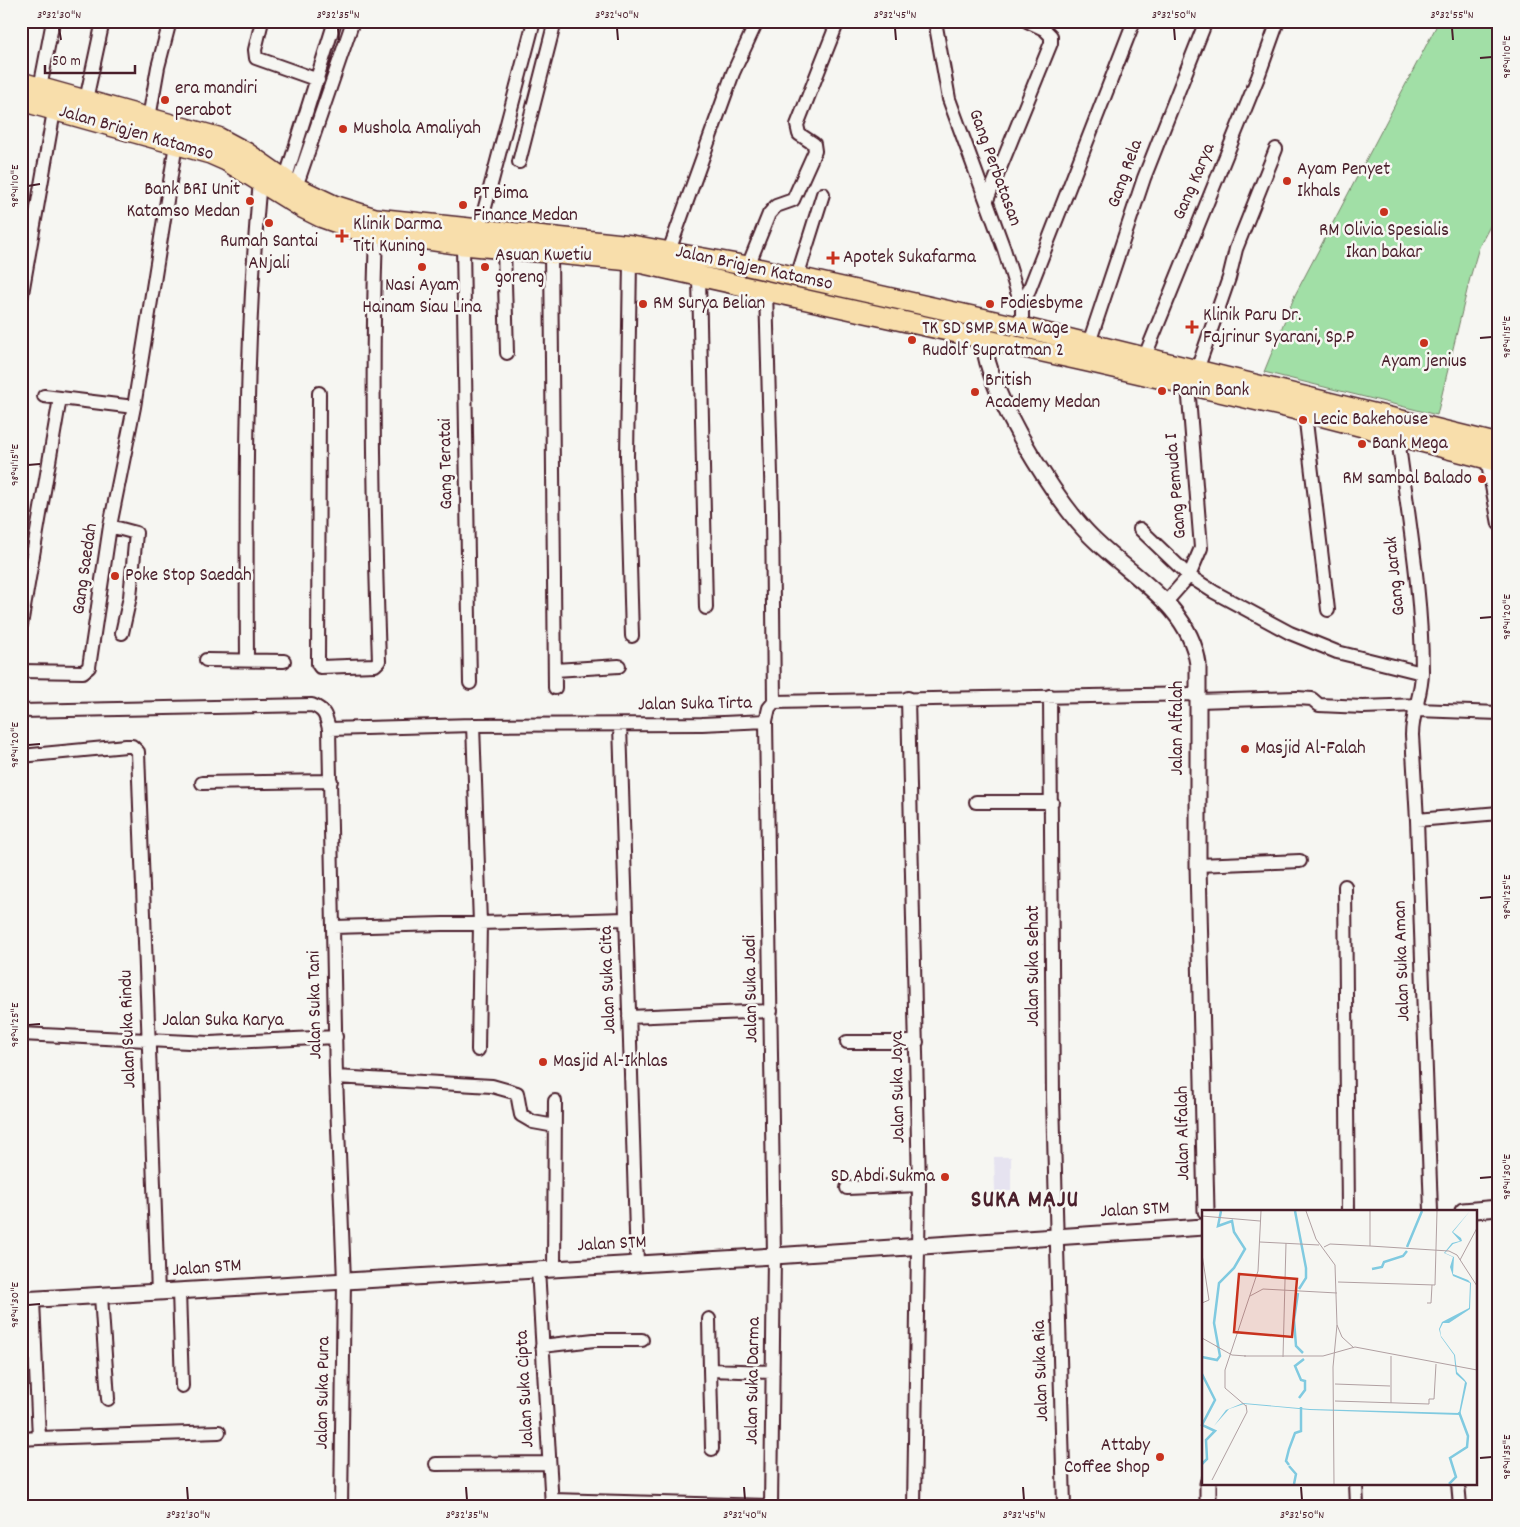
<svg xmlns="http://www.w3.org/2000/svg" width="1520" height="1527" font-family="Dekko,sans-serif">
<rect width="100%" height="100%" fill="#f6f6f2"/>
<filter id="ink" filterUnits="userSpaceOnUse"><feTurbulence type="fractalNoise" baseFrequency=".02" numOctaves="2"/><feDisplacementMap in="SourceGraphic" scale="10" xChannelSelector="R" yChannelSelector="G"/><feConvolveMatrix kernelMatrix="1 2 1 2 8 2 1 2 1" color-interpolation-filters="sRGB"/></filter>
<g filter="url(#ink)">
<path fill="#e6e3f0" d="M994,1157H1011V1191H995Z"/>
<path fill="#a1dfa6" stroke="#767f68" d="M1439,21H1499V209L1479,247L1470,278L1437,415L1264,372L1295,295Z"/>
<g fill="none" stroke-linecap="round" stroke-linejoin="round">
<g stroke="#4a1f2b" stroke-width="16">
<path id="minor" d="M262,21L255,50L256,58L318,80
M935,21L949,99L1004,249L1022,308V327
M40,88L53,21
M86,100L103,21
M149,118L158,67L170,21
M519,162L555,21
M285,180L335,21
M296,187L353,21
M987,200L1051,43V36L1044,29L1027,21
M479,230L534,21
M463,245L470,683
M504,248L507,353
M669,251L733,73L757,21
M551,252L555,688
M630,261L627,456L632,636
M748,266L769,214L776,206L793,200L815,151L814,144L799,134L797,125L838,21
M699,277L706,608
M797,277L823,194
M766,290L772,511L774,702
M21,299L54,111
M1022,308L1134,21
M1089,343L1144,178L1206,21
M1145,356L1258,77L1278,21
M1197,370L1229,278L1236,249L1276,149
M319,393L318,664L320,667L375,665L379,661C374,518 371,376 376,233
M44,396L134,407
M1305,413L1328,610
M1398,438C1408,515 1422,593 1422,672C1422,694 1412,713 1412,735L1417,820L1431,1211
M1487,459L1499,524
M110,526L136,533L130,597L122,633
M1140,529L1189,576L1214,592L1290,633L1337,652L1422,673
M1166,602L1189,576L1201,548L1188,385
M21,625L60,398
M206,660L284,661
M247,660C246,501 245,340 260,181
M555,670L619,666
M21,671L83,672L89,667L110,526L134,407L176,144
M1050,696L1053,1098L1064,1506
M908,698L919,1185L914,1506
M1198,701L1297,698L1312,699L1319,705L1363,707L1418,705
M1417,710L1499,713
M21,711L312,705C325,710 326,716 329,729L336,1077L344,1281L341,1506
M473,725L480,923L478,1050
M620,725L637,1264
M329,729L473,725L702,724L766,721
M21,756L126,746H132L138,752L158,1293
M202,783L331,781
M976,802H1052
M1417,820L1499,813
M1198,865L1300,861
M1345,886L1348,1211
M333,927L626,919
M629,1017L771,1011
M21,1034L210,1043L336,1037
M847,1042H917
M336,1077L492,1086L517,1093L521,1115L533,1122L555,1126
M847,1188L919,1185
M538,1269L552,1506
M554,1269L555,1101
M179,1291L182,1386
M101,1296L108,1399
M33,1300L39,1438L219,1432
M709,1319L710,1370
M542,1346L594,1340H642
M21,1439L39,1438
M712,1449L710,1370L773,1372
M436,1464L549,1463
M1356,1483L1357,1506
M1458,1483L1460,1506
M552,1500L768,1506
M771,1506L774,1256L766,721L769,708L774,702L1198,694"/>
</g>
<g stroke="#4a1f2b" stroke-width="19">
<path id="tertiary" d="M983,328C980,382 1048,489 1084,529C1123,573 1189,601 1198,664V865L1206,1211
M1463,1211L1499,1208
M21,1300L774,1256L1204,1227
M1208,1483V1506"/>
</g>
<g stroke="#4a1f2b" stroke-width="22">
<path id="primary" d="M21,82L218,137L246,152L296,187L334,205L375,218L632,245L748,266L1022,327L1499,444
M21,101L210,154L226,161L302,208L320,217L357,230L463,245L630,261L1088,362L1289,408L1499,462"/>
</g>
<use href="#minor" stroke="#f6f6f2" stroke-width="12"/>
<use href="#tertiary" stroke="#f6f6f2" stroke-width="15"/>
<use href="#primary" stroke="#f8deab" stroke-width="19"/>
</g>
</g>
<path fill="none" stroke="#4a1f2b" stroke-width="2" d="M59,28L61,40M338,28L339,40M617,28L618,40M895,28L896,40M1174,28L1175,40M1452,28L1453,40M1480,58L1492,57M28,186L40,184M1480,338L1492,337M28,465L40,464M1480,618L1492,617M28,745L40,744M1480,898L1492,897M28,1025L40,1024M1480,1178L1492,1177M28,1305L40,1304M1480,1458L1492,1457M187,1487L188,1500M466,1487L467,1500M744,1487L745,1500M1023,1487L1024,1500M1301,1487L1302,1500"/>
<g fill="#c8321e" stroke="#f6f6f2" stroke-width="2">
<circle cx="165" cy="100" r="5"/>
<circle cx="343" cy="129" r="5"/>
<circle cx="1287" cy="181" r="5"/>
<circle cx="250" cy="201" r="5"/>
<circle cx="463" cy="205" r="5"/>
<circle cx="1384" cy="212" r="5"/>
<circle cx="269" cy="223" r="5"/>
<path d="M339.5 228.5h5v5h5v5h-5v5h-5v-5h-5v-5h5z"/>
<path d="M830.5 250.5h5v5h5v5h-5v5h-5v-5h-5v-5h5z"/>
<circle cx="422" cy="267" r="5"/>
<circle cx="485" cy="267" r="5"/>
<circle cx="643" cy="304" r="5"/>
<circle cx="990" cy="304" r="5"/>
<path d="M1189.5 319.5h5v5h5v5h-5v5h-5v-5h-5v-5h5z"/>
<circle cx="912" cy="340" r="5"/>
<circle cx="1424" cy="343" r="5"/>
<circle cx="1162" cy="391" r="5"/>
<circle cx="975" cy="392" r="5"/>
<circle cx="1303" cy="420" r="5"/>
<circle cx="1362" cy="444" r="5"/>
<circle cx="1482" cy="479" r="5"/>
<circle cx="115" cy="576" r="5"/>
<circle cx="1245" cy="749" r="5"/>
<circle cx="543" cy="1062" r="5"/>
<circle cx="945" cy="1177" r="5"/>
<circle cx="1160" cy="1457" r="5"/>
</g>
<g text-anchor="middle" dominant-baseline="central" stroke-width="5" stroke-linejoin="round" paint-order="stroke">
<g font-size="19" fill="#4a1f2b" stroke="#f6f6f2" text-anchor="start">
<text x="175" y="89">era mandiri<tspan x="175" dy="22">perabot</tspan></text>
<text x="353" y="129">Mushola Amaliyah</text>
<text x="1297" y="170">Ayam Penyet<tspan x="1297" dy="22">Ikhals</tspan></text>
<text x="240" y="190" text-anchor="end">Bank BRI Unit<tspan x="240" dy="22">Katamso Medan</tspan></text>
<text x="473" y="194">PT Bima<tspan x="473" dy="22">Finance Medan</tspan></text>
<text x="353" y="225">Klinik Darma<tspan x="353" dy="22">Titi Kuning</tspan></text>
<text x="1384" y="231" text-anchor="middle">RM Olivia Spesialis<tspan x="1384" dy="22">Ikan bakar</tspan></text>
<text x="269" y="242" text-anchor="middle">Rumah Santai<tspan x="269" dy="22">ANjali</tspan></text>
<text x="495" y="256">Asuan Kwetiu<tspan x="495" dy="22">goreng</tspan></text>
<text x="843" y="258">Apotek Sukafarma</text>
<text x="422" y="286" text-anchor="middle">Nasi Ayam<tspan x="422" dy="22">Hainam Siau Lina</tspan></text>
<text x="653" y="304">RM Surya Belian</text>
<text x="1000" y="304">Fodiesbyme</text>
<text x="1203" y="316">Klinik Paru Dr.<tspan x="1203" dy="22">Fajrinur Syarani, Sp.P</tspan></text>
<text x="922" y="329">TK SD SMP SMA Wage<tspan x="922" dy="22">Rudolf Supratman 2</tspan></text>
<text x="1424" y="362" text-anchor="middle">Ayam jenius</text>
<text x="985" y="381">British<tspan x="985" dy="22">Academy Medan</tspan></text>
<text x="1172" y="391">Panin Bank</text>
<text x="1313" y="420">Lecic Bakehouse</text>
<text x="1372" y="444">Bank Mega</text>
<text x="1472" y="479" text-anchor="end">RM sambal Balado</text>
<text x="125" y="576">Poke Stop Saedah</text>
<text x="1255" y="749">Masjid Al-Falah</text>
<text x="553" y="1062">Masjid Al-Ikhlas</text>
<text x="935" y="1177" text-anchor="end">SD Abdi Sukma</text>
<text x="1150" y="1446" text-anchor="end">Attaby<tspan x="1150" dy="22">Coffee Shop</tspan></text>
</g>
<g font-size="19" fill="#4a1f2b" stroke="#f6f6f2">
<text transform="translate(136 134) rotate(16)">Jalan Brigjen Katamso</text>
<text transform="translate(994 168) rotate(70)">Gang Perbatasan</text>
<text transform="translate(1126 174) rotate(-70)">Gang Rela</text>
<text transform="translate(1195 182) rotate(-67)">Gang Karya</text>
<text transform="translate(754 269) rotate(12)">Jalan Brigjen Katamso</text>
<text transform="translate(447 464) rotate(-91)">Gang Teratai</text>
<text transform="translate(1177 486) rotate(-95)">Gang Pemuda I</text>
<text transform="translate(86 569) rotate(-82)">Gang Saedah</text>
<text transform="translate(1396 576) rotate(-96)">Gang Jarak</text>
<text transform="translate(695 705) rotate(-1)">Jalan Suka Tirta</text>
<text transform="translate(1178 728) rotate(-90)">Jalan Alfalah</text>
<text transform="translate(1403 961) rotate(-92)">Jalan Suka Aman</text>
<text transform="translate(1034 966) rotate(-90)">Jalan Suka Sehat</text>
<text transform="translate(609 980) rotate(-92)">Jalan Suka Cita</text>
<text transform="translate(752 989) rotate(-91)">Jalan Suka Jadi</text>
<text transform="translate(316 1005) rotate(-91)">Jalan Suka Tani</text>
<text x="223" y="1021">Jalan Suka Karya</text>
<text transform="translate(129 1029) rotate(-92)">Jalan Suka Rindu</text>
<text transform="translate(899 1087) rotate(-91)">Jalan Suka Jaya</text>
<text transform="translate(1184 1133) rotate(-91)">Jalan Alfalah</text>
<text transform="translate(1135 1211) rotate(-3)">Jalan STM</text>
<text transform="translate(612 1245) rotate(-3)">Jalan STM</text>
<text transform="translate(207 1269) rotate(-4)">Jalan STM</text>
<text transform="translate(1042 1371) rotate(-92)">Jalan Suka Ria</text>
<text transform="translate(754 1381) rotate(-89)">Jalan Suka Darma</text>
<text transform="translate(526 1389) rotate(-93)">Jalan Suka Cipta</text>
<text transform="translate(324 1393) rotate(-89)">Jalan Suka Pura</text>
</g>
<g font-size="24" font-weight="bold" letter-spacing="1" fill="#4a1f2b" stroke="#f6f6f2">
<text x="1025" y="1201">SUKA MAJU</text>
</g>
</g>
<g transform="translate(1202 1210)">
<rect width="275" height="275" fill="#f6f6f2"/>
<path d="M268,1L251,22L259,28L260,31L251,34L243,43L252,47L251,64L266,70L269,73L268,99L247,113H241L238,119L239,126L253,145L255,162L262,169L265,173L258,205L108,200L42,194L27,199L12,216L24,200L41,193L108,199L257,203L263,172L254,164L252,145L239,127L237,119L240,112L267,98L268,73L251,66L248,57L251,47L242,43L250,33L258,31L250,22Z" fill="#80cae0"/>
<path fill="none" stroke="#80cae0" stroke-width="2.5" d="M93,1L104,58V68L97,79M205,37L220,1M170,59L180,57L182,52L201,46L205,41M96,83L92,110L94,136L101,143M0,147L15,150L18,146L12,113L17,73L32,58L43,39L32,22L30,11L16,16L19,1M0,164L13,190L0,215L13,221L4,230L5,249L0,254M97,188L103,180V171L99,170L93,156L102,149M87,255L84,251L87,239L93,223L99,221V197M87,256L94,264L92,274M247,274L254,267L248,248L265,237L266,226L257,202"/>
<path fill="none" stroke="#b1a0a2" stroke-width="1" d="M104,1L114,29L133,55L135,115L140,127L152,138M168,1V36L247,41L255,45L275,76M0,6L58,11M58,32L117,35M122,37L128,34L168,36M0,44L7,90L0,93M258,50L275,18M136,72L233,75L235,1M48,86L61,79L135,83M225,93H229L230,75M0,128L16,137M14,136L30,145L44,146M42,146H121L153,137L275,160M81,147L84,33M133,174L188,176M133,191L227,194V189H232L234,154M189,193V146M44,196L23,178V160L56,61L59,1M10,270L45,202L44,195M132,274L131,157L135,115"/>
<path fill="#c8321e" fill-opacity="0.15" stroke="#c8321e" stroke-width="2.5" d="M37,64L95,69L90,127L32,122Z"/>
<rect width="275" height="275" fill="none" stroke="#4a1f2b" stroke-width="2.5"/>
</g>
<rect width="1520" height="1527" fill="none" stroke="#f6f6f2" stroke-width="55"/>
<path d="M45 65v8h90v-8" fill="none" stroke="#4a1f2b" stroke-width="2.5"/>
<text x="52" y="65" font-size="15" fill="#4a1f2b" stroke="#f6f6f2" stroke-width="4" paint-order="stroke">50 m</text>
<rect x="28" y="28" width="1464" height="1472" fill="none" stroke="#4a1f2b" stroke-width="2"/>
<g font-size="12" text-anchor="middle" fill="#4a1f2b">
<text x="59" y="18">3°32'30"N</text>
<text x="338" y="18">3°32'35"N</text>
<text x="617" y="18">3°32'40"N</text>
<text x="895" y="18">3°32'45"N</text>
<text x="1174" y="18">3°32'50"N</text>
<text x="1452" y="18">3°32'55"N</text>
<text transform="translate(1506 57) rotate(-90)" y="4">98°41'10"E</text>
<text transform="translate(14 186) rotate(-90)" y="4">98°41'10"E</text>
<text transform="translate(1506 337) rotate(-90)" y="4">98°41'15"E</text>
<text transform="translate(14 465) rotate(-90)" y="4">98°41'15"E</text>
<text transform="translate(1506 617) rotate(-90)" y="4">98°41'20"E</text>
<text transform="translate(14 745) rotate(-90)" y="4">98°41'20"E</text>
<text transform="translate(1506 897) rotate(-90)" y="4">98°41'25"E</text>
<text transform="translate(14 1025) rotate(-90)" y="4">98°41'25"E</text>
<text transform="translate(1506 1177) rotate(-90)" y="4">98°41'30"E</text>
<text transform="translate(14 1305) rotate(-90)" y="4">98°41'30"E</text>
<text transform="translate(1506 1457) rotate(-90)" y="4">98°41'35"E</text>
<text x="188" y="1518">3°32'30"N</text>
<text x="467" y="1518">3°32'35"N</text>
<text x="745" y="1518">3°32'40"N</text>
<text x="1024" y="1518">3°32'45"N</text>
<text x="1302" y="1518">3°32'50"N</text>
</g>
</svg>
